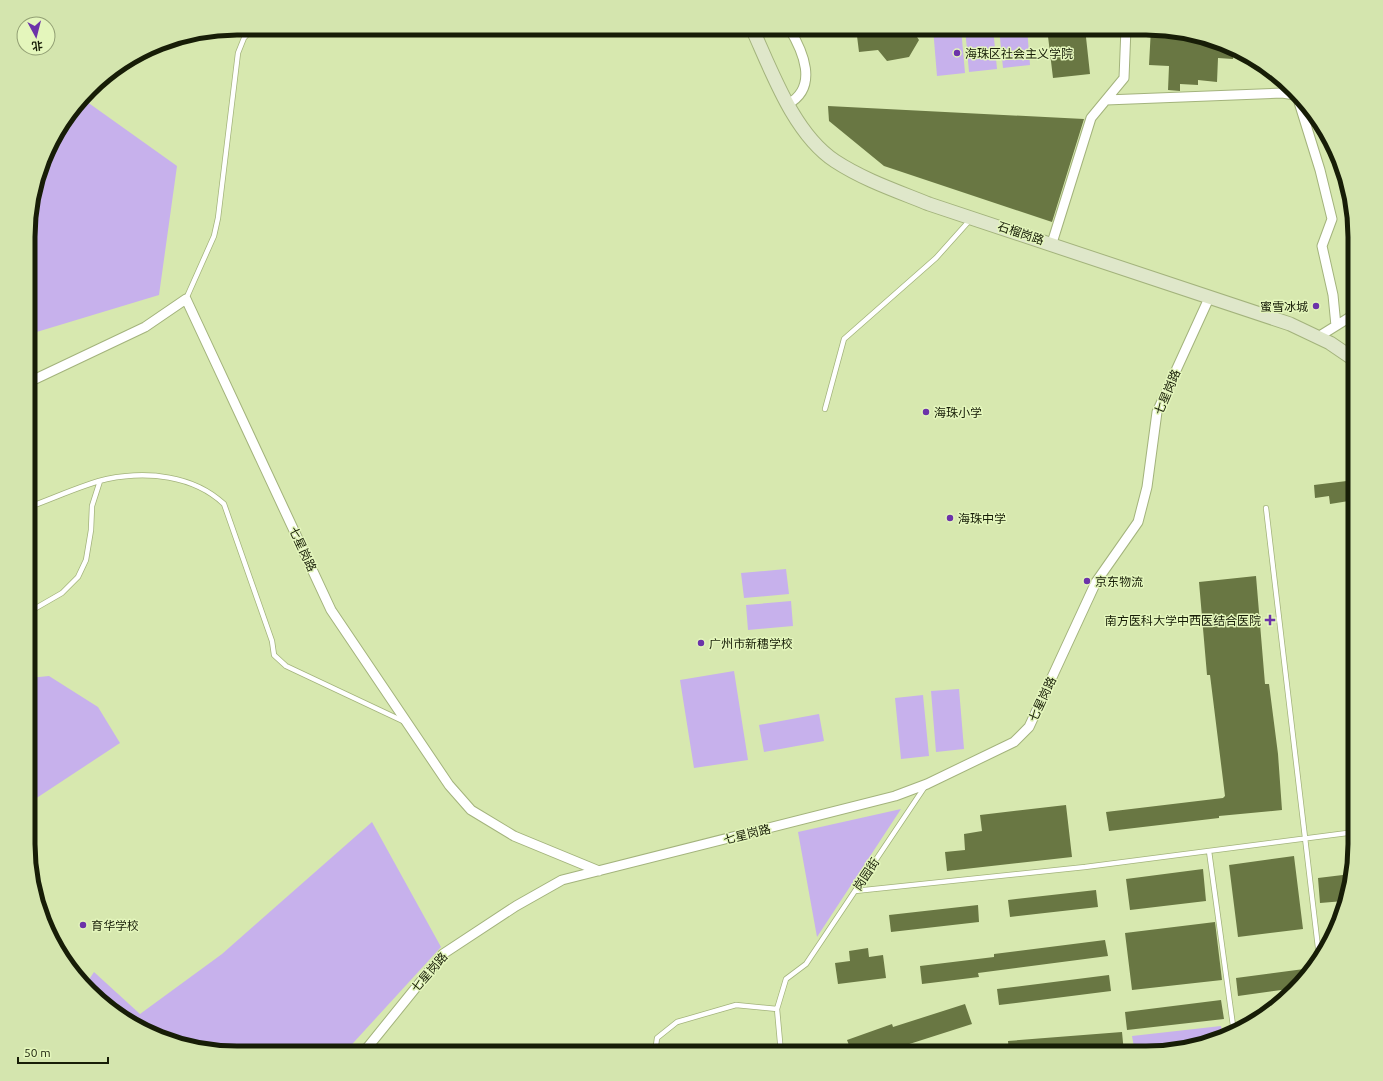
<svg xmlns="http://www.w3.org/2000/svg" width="1383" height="1081" font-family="Ubuntu,'Noto Sans SC',sans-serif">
<rect width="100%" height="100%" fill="#d7e8af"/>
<path fill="#c7b1ec" d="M933,28H961L965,73L937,76Z
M965,28H993L997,69L969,72Z
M999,28H1027L1030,65L1003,68Z
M83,99L177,166L159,295L30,334V210L56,133Z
M786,569L789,594L744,598L741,573Z
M791,601L793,626L748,630L746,605Z
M734,671L748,760L694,768L680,680Z
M49,676L98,707L120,743L29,803V678Z
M959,689L964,749L936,752L931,691Z
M923,695L929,756L901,759L895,698Z
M819,714L824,741L764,752L759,725Z
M901,809L817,937L798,832Z
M372,822L441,947L344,1053H224L157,1037L99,1001L86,984L94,972L140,1014L222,954Z
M1221,1026L1223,1038L1146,1053H1135L1132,1036Z"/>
<path fill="#697743" d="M856,28H911L919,40L909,57L887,61L878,50L859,52Z
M1047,28H1085L1090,74L1053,78Z
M1151,28H1159L1218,42V45H1228L1234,49L1233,59L1218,58L1217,82L1198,80V85L1180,84V91L1168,90L1169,66L1149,65Z
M828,106L1084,119L1052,222L884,166L829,121Z
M1355,480V500L1330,504L1329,496L1315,498L1314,485Z
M1256,576L1265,684H1269L1278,754L1282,810L1219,816V818L1109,831L1106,812L1223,798L1225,796L1210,675H1207L1199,582Z
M1066,805L1072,857L947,871L945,852L965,850L964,834L982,831L980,815Z
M1294,856L1303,929L1238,937L1229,865Z
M1203,869L1206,901L1130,910L1126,879Z
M1351,874L1344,901L1320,903L1318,878Z
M1096,890L1098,907L1010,917L1008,900Z
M978,905L979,922L891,932L889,915Z
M1215,922L1222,980L1132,990L1125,933Z
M1105,940L1108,956L978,973L979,977L922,984L920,966L994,957V954Z
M868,948L869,957L883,955L886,978L838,984L835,963L850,961L849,951Z
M1304,969L1305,978L1296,988L1238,996L1236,978Z
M1109,975L1111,991L999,1005L997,989Z
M1221,1000L1224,1019L1127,1030L1125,1012Z
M965,1004L972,1024L900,1047L901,1050L892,1053H852L847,1040L892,1024L893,1027Z
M1122,1032L1124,1053H1009L1008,1041Z"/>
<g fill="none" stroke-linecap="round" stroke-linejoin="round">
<g stroke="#a3b37c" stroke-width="6">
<path id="service" d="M186,299L214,236L218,218L238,53L244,38L253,28
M825,409L844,339L936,258L970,220
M29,507C52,499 84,484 107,479C147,471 193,475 224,504L272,641L274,655L286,666L405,722
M1266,508L1319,956
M29,612L62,593L78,577L86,560L91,530L92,506L100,481
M1209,851L1234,1033
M855,891L1085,867L1355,832
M655,1053L657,1038L677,1022L736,1005L777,1009
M781,1053L777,1009L786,979L806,964L926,785"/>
</g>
<g stroke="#a3b37c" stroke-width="11">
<path id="minor" d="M1298,99L1320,170L1332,219L1322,246L1333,295L1336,326
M1106,100L1282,93L1295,95
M788,104C819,87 803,51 789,28
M1052,243L1091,118L1124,78L1126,28
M1318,337L1355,314
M29,382L145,327L186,299L331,610L449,785L471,810L514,836L599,871
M363,1053L443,954L516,906L562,880L895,796L927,784L1014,742L1029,727L1096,582L1138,522L1147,487L1157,412L1210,296"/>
</g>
<g stroke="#a3b37c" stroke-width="15">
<path id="secondary" d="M752,28C772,72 794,134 835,161C864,180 897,191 929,204L1290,324L1330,343L1355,360"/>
</g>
<use href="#service" stroke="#fff" stroke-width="4.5"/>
<use href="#minor" stroke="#fff" stroke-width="9"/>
<use href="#secondary" stroke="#dfe7ca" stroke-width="13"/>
</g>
<g fill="#6c33a9" stroke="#e4f6bc" stroke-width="1.5">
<circle cx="957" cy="53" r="4"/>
<circle cx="1316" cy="306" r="4"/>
<circle cx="926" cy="412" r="4"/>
<circle cx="950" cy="518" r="4"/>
<circle cx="1087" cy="581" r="4"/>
<path d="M1268 614h4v4h4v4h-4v4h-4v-4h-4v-4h4z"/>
<circle cx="701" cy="643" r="4"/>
<circle cx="83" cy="925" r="4"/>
</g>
<g text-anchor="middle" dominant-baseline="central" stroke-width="3" stroke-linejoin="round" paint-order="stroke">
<g font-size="12" fill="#171d07" stroke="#e4f6bc" text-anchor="start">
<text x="965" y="53">海珠区社会主义学院</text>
<text x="1308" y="306" text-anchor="end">蜜雪冰城</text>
<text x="934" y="412">海珠小学</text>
<text x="958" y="518">海珠中学</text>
<text x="1095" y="581">京东物流</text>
<text x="1261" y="620" text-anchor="end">南方医科大学中西医结合医院</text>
<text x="709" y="643">广州市新穗学校</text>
<text x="91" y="925">育华学校</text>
</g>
<g font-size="12" fill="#171d07" stroke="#e4f6bc">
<text transform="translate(1021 233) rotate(18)">石榴岗路</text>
<text transform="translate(1167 392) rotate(-67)">七星岗路</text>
<text transform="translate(303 549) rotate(65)">七星岗路</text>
<text transform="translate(1042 699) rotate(-65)">七星岗路</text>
<text transform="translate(747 834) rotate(-14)">七星岗路</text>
<text transform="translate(866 874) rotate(-56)">岗园街</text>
<text transform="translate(429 972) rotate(-49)">七星岗路</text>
</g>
</g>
<path d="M0 0H1383V1081H0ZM237 35H1146A202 202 0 0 1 1348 237V844A202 202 0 0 1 1146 1046H237A202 202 0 0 1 35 844V237A202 202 0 0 1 237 35Z" fill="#d4e5ae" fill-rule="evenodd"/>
<path fill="none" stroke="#171d07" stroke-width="5" d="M237 35H1146A202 202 0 0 1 1348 237V844A202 202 0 0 1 1146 1046H237A202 202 0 0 1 35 844V237A202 202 0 0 1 237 35Z"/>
<g transform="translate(36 36) rotate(173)"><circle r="19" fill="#e4f6bc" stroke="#929f74"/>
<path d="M0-3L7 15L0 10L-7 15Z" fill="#6c33a9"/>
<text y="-6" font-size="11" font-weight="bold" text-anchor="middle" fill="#171d07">北</text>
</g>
<path d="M18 1057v6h90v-6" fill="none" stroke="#171d07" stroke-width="2"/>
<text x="24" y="1057" font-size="12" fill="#171d07" stroke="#e4f6bc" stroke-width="3" paint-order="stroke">50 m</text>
</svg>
